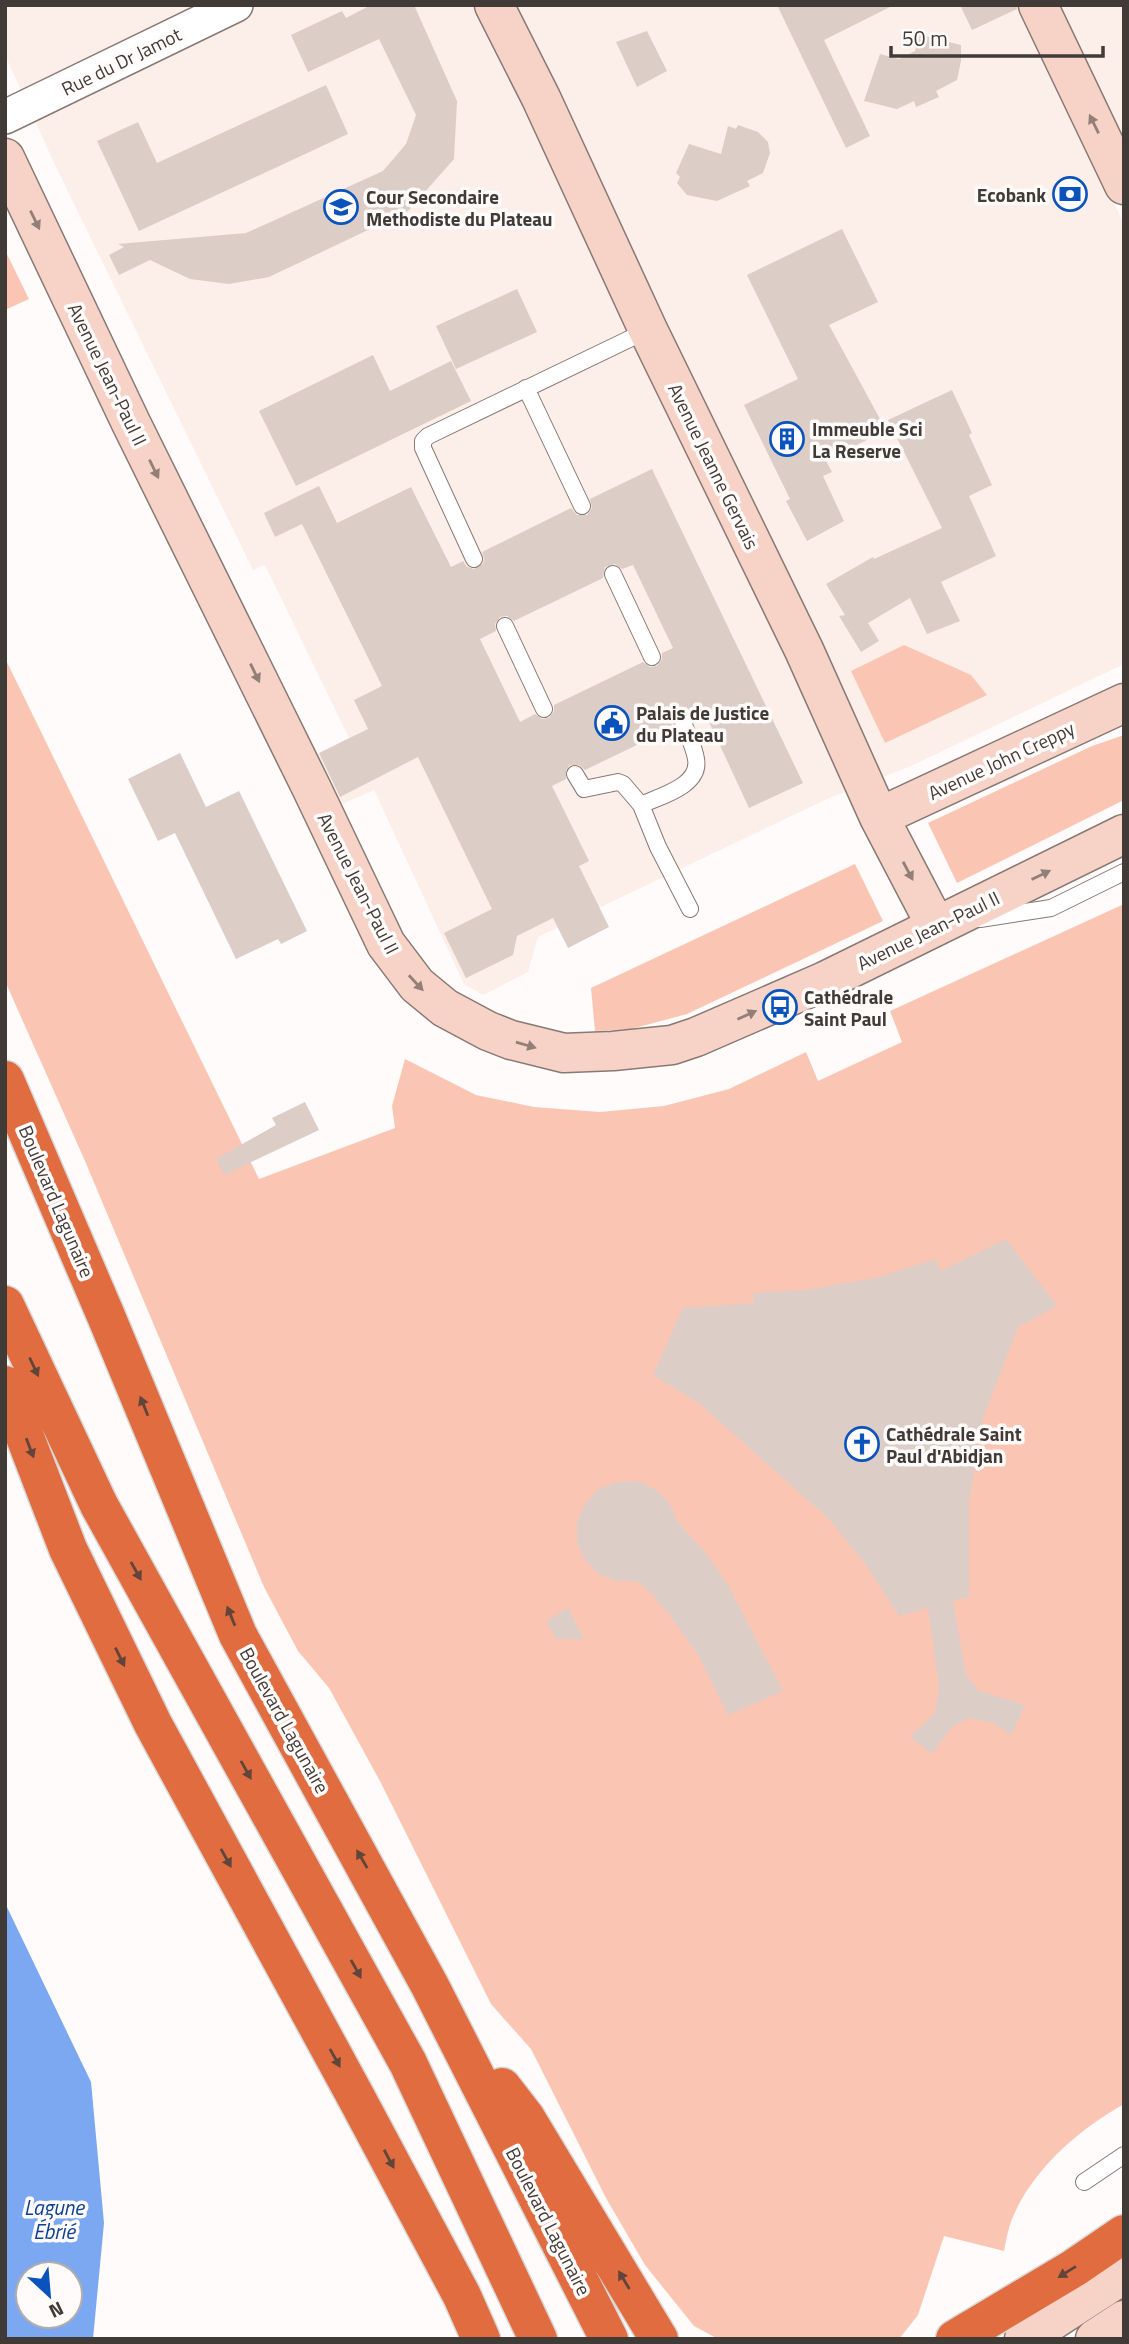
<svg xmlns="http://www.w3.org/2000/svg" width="1129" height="2344" font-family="'Titillium Web',sans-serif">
<rect width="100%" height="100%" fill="#fefbfa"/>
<path fill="#fceee8" d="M5,5H1124V144L1093,160L1124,224V664L911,766L827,799L538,937L528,972L483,995L464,984L374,790L340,805L316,755L349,738L265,565L253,570L56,167L5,55Z"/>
<path fill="#fac6b3" d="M5,250L29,299L5,310Z
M904,645L971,675L987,695L885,743L851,671Z
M5,658L259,1179L395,1128L392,1106L405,1059L476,1095L534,1107L600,1112L664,1106L729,1089L806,1052L818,1081L902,1042L890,1011L1124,904V2104C1078,2130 1032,2170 1012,2219C1008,2229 1006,2241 1004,2251L944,2236L918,2315L899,2339H718L694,2326L645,2265L606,2198L531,2049L491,2004L381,1783L329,1688L298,1651L264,1587L85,1161L5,981Z
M1124,735V800L957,883L928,823L1092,746Z
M855,864L883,921L687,1014L631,1029L595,1031L591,988Z"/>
<path fill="#7ba8f0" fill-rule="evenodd" d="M5,1903L91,2082L104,2223L93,2339H5ZM28,2274H70V2316H28Z"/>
<path fill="#dccdc7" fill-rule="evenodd" d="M371,5H414L457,101L454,159L408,211L269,277L229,284L190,279L150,260L119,275L109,255L124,247L118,244L246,233L383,171L406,144L416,115L379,39L308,72L291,35L342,11L346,18Z
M777,5H894L824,40L870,136L846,148Z
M960,5H1016L1017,9L972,30Z
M647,31L667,71L637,87L616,42Z
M920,35L961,45V61L957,80L936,91L939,97L916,107L914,101L897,109L864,101L880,54L899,59L915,51Z
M326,85L348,134L139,231L97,141L138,122L157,163Z
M738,125L758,132L768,142L770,153L763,173L747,181L750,186L717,201L687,195L677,183L680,177L676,173L689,144L721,154L728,126L736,129Z
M842,229L878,302L829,325L886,430L826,461L832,472L823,476L844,521L807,541L786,501L790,499L744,405L798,379L747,275Z
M517,289L537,332L456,369L436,326Z
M373,355L390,391L451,361L471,401L296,486L259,411Z
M952,390L972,433L969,435L992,485L969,496L996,556L941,582L960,621L927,634L910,598L868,623L879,641L861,652L839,616L845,615L826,584L873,557L874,559L942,528L888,420Z
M652,469L803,783L749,808L704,711L692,717L686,712H679L673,719L674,727L585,770L579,765H570L566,770V779L552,786L589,861L579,866L609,927L568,948L553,918L517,936L513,955L466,978L444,933L492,909L418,757L340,797L319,753L368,729L354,700L382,686L302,524L275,537L264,513L319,486L337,523L411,487L451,567L463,561L467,567L474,569L483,564L484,559L482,552L571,508L577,515H587L592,508L590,499ZM615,564L622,569L633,565L673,648L662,653V659L657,666L650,667L643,662L554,705V711L549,718L542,719L535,714L520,722L480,639L496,631L495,624L500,617L507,616L514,621L603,578L605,567Z
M180,753L206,807L239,791L307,931L281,944L278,939L236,959L175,833L158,841L128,779Z
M305,1102L319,1130L224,1175L216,1159L276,1125L272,1118Z
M1006,1239L1057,1306L1018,1327L983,1418L969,1502V1597L953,1601L966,1675L979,1691L1025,1705L1011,1735L993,1723L969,1718L952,1727L932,1754L910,1737L935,1713L939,1686L928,1608L899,1616L864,1562L827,1517L699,1403L653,1375L683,1308L754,1303L753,1293L808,1290L879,1277L935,1259L941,1271Z
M637,1481L655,1489L669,1503L677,1521L708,1556L728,1585L783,1691L728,1715L699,1656L669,1614L650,1592L637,1581H617L599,1574L585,1560L577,1542V1522L585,1504L599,1489L617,1482Z
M568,1608L584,1639H556L546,1621Z"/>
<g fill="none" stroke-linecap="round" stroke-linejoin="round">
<g stroke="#877974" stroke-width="18">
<path id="lane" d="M526,388L582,506
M474,559L423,448V441L428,436L648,330
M613,574L652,657
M505,626L544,709
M575,774L584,789L618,782L623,784L641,805L658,847L690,909
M641,805C660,796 701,786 696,759C694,746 687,734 683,722
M980,919L1051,908L1124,872
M1084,2182L1124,2155"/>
</g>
<g stroke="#877974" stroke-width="36">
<path id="street" d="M5,117L236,5"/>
</g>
<g stroke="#877974" stroke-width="41">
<path id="secondary" d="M494,5L541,98L648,330L804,650L879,817L936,926
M1038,5L1124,185
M5,158L131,423L311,787L386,944L417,985L445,1008L488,1031L511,1040L564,1053L613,1051L672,1045L696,1037L825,981L1124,834
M879,817L1124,703
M1024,2339L1124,2274
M1095,2339L1124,2320"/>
</g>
<g stroke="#d9d8d7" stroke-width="41">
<path id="highway" d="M5,1080L106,1316L238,1635L430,1986L609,2339
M5,1305L99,1505L408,2063L538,2339
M5,1385L68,1549L153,1724L357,2099L462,2296L481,2339
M502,2087L526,2118L659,2339
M955,2339L1074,2268L1124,2234"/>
</g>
<use href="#lane" stroke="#fff" stroke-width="16"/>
<use href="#street" stroke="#fff" stroke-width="33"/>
<use href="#secondary" stroke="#f6d3c6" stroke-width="38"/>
<use href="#highway" stroke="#e16c40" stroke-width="38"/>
</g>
<defs><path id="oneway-solid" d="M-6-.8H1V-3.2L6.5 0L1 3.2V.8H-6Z" transform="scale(1.75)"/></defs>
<g fill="#927f78">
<use href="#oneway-solid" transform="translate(1094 124) rotate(-116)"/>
<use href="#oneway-solid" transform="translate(35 220) rotate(64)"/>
<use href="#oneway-solid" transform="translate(154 469) rotate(64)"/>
<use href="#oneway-solid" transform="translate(255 673) rotate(64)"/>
<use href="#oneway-solid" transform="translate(908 871) rotate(62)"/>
<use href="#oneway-solid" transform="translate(1041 875) rotate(-26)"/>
<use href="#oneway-solid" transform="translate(416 983) rotate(47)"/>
<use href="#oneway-solid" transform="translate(747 1015) rotate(-24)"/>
<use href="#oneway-solid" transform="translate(526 1045) rotate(16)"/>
</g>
<g fill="#61453a">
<use href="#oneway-solid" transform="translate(34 1367) rotate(65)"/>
<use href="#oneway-solid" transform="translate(144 1406) rotate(-112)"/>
<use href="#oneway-solid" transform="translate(30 1448) rotate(69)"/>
<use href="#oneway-solid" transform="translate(136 1571) rotate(61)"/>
<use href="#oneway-solid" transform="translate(231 1616) rotate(-112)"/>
<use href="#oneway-solid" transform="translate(120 1657) rotate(64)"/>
<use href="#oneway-solid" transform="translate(246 1770) rotate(61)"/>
<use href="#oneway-solid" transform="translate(226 1858) rotate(61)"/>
<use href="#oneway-solid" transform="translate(362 1859) rotate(-120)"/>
<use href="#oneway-solid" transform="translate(356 1969) rotate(61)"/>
<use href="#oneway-solid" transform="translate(335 2058) rotate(61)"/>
<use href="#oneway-solid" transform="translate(389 2159) rotate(62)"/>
<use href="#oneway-solid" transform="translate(1067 2272) rotate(148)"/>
<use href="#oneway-solid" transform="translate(624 2280) rotate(-121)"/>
</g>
<defs>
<g id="bank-ring" transform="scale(1.75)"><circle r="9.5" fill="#fefbfa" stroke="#0a52bc" stroke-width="1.5"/><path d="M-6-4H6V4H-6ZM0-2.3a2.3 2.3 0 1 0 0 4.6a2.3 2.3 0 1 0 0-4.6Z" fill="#0a52bc"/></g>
<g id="school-ring" transform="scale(1.75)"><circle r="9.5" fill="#fefbfa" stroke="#0a52bc" stroke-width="1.5"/><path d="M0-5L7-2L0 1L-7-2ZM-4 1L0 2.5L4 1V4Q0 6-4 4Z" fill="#0a52bc"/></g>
<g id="building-ring" transform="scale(1.75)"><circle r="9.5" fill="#fefbfa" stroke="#0a52bc" stroke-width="1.5"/><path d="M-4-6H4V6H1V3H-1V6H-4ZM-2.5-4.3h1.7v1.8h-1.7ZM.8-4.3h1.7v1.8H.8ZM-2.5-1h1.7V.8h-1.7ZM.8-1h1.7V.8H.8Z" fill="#0a52bc"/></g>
<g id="civic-ring" transform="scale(1.75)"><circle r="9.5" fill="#fefbfa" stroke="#0a52bc" stroke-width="1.5"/><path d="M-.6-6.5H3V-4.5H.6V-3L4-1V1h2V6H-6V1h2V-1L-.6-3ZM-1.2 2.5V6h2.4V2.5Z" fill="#0a52bc"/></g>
<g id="bus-ring" transform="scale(1.75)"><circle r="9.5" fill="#fefbfa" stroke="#0a52bc" stroke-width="1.5"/><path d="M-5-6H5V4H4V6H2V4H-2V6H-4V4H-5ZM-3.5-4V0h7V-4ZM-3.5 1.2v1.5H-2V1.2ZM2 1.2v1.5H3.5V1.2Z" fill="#0a52bc"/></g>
<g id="church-ring" transform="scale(1.75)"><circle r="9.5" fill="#fefbfa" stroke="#0a52bc" stroke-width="1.5"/><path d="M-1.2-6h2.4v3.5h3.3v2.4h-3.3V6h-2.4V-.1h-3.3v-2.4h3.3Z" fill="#0a52bc"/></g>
</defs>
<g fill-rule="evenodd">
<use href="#bank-ring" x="1070" y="194"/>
<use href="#school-ring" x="341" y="207"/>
<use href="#building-ring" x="787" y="439"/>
<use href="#civic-ring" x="612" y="723"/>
<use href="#bus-ring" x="780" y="1007"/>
<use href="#church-ring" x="862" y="1444"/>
</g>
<g text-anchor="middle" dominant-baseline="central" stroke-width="7" stroke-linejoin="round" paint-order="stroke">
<g font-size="19" fill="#413b38" stroke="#fefbfa">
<text transform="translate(121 61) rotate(-26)">Rue du Dr Jamot</text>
<text transform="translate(108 374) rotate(64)">Avenue Jean-Paul II</text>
<text transform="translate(714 466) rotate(64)">Avenue Jeanne Gervais</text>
<text transform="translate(1001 760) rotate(-25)">Avenue John Creppy</text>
<text transform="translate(359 883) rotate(63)">Avenue Jean-Paul II</text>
<text transform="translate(928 930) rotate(-26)">Avenue Jean-Paul II</text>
<text transform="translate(57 1201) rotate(67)">Boulevard Lagunaire</text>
<text transform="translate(285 1720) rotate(61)">Boulevard Lagunaire</text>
<text transform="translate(549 2221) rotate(63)">Boulevard Lagunaire</text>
</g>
<g font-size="19" font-weight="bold" fill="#413b38" stroke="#fefbfa" text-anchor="start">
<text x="1046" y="194" text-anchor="end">Ecobank</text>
<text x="366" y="196">Cour Secondaire<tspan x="366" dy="22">Methodiste du Plateau</tspan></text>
<text x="812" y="428">Immeuble Sci<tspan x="812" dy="22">La Reserve</tspan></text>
<text x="636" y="712">Palais de Justice<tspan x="636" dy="22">du Plateau</tspan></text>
<text x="804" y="996">Cathédrale<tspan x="804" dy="22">Saint Paul</tspan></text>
<text x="886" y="1433">Cathédrale Saint<tspan x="886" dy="22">Paul d'Abidjan</tspan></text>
</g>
<g font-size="21" font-style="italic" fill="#0b4193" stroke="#fefbfa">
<text x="54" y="2207">Lagune<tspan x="54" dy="24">Ébrié</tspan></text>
</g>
</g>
<rect width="1129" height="2344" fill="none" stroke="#413b38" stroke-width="14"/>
<g transform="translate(49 2295) rotate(154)"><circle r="33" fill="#fefbfa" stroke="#b2aeac" stroke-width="2"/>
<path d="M0-5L12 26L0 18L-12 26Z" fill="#0a52bc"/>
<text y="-10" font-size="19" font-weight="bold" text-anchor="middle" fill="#413b38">N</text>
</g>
<path d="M891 46v10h212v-10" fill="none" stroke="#413b38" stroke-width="3.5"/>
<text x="902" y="46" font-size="21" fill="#413b38" stroke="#fefbfa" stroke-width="5" paint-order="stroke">50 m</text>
</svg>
